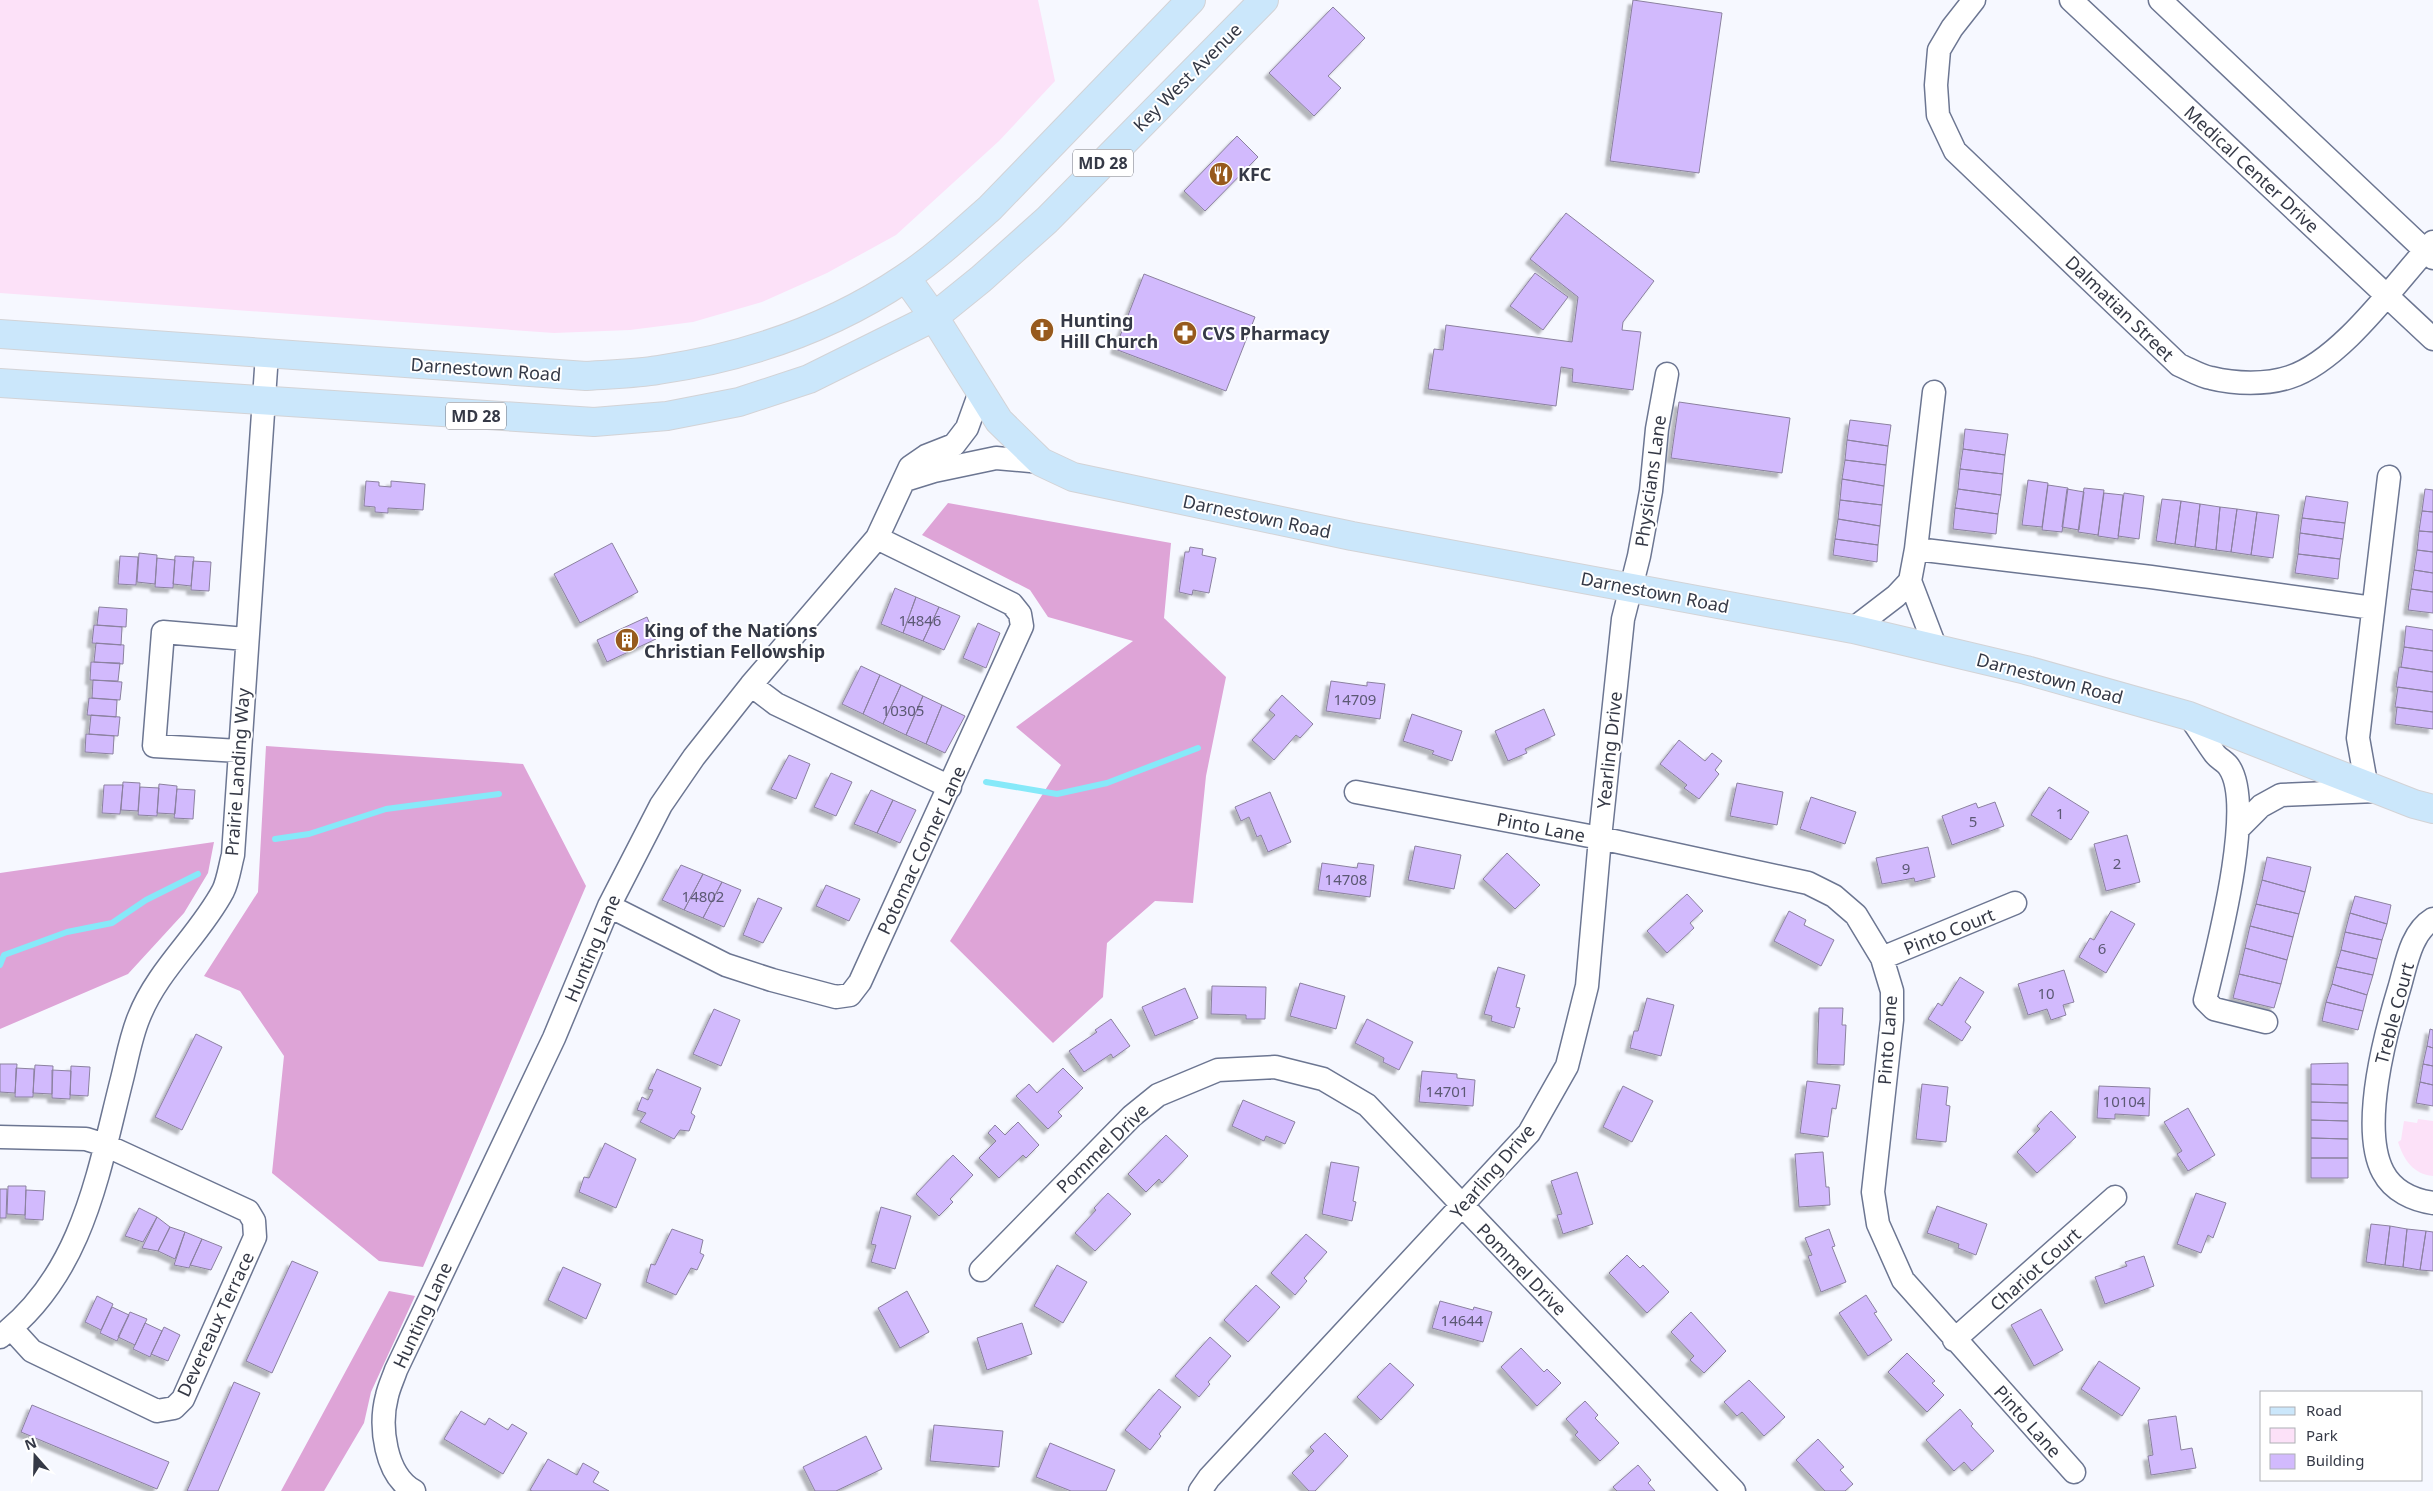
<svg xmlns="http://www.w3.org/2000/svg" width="2433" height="1491" font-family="'Noto Sans',sans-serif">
<defs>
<filter id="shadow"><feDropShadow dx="-4.5" dy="4.5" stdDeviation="1" flood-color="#0004"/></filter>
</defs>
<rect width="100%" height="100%" fill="#f6f8ff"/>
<path fill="#fce1f8" d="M0,0H1038L1055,81L999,141L896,235L827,273L762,302L693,322L630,330L554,333L0,293Z
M2418,1119L2433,1121V1176C2413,1174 2404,1160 2398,1142L2401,1140L2404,1121L2417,1123Z"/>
<path fill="#dea4d7" d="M948,503L1171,543L1164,618L1226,677L1206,776L1193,903L1155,901L1107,943L1103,997L1053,1043L950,941L1061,765L1016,727L1133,641L1048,617L1030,590L922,535Z
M266,746L523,764L586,886L423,1267L379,1261L272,1173L284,1056L240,991L204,976L258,892Z
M214,842L208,873L184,913L128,974L0,1029V873Z
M389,1291L415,1296L371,1392L364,1423L324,1491H281Z"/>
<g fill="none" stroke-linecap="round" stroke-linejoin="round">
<path stroke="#86e9f9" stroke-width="6" d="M986,782L1057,794L1107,783L1198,748
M275,839L309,834L386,809L499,794
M0,965L4,955L67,932L112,923L146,900L198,874"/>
</g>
<path fill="#d2bafd" stroke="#8b819f" filter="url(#shadow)" d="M1633,0L1722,13L1699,173L1610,161Z
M1333,7L1365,38L1328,76L1341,88L1314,116L1269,73Z
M1237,136L1258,157L1205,211L1184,191Z
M1566,213L1654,281L1623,322L1622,330L1641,332L1633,390L1572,382L1573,369L1561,367L1556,406L1428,389L1434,349L1443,350L1446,325L1572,342L1578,297L1530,259Z
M1535,273L1568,297L1543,330L1510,306Z
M1144,274L1255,317L1226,391L1115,349Z
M1679,402L1790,418L1782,473L1671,458Z
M1850,420L1891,425L1888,446L1847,440Z
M1965,429L2008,434L2005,455L1963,449Z
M1847,440L1888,446L1886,465L1845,460Z
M1963,449L2005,455L2003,474L1960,469Z
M1845,460L1886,465L1884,486L1842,479Z
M1960,469L2003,474L2001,495L1958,489Z
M1842,479L1884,486L1882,505L1840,500Z
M2028,480L2048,483L2042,527L2022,525Z
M366,481L379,482V486L391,487V481L425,484L423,510L388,508V513L375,512V507L364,506Z
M2048,485L2068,488L2062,532L2042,530Z
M2084,488L2104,490L2098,535L2078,532Z
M1958,489L2001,495L1998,514L1955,508Z
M2067,489L2084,492L2079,530L2062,527Z
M2425,489L2433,490V512L2422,511Z
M2104,493L2123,495L2118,539L2098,536Z
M2124,493L2144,496L2139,539L2118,536Z
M2306,496L2348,502L2345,523L2302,518Z
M2162,499L2181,501L2175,544L2156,541Z
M1840,500L1882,505L1880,526L1838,519Z
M2181,501L2200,504L2195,547L2175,544Z
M2200,504L2220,507L2216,550L2195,547Z
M2220,507L2237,509L2231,552L2216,550Z
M1955,508L1998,514L1996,534L1953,529Z
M2237,509L2257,512L2251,555L2231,552Z
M2422,511L2433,512V532L2419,531Z
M2257,512L2279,515L2273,558L2251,555Z
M2302,518L2345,523L2343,539L2300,533Z
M1838,519L1880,526L1878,545L1835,539Z
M2419,531L2433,532V552L2417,550Z
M2300,533L2343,539L2340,559L2298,554Z
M1835,539L1878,545L1877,562L1833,555Z
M612,543L638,592L580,623L554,574Z
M1190,547L1203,549L1202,555L1216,558L1209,593L1193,590L1192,595L1179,592L1185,552H1189Z
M2417,550L2433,552V573L2414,570Z
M139,553L157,555L155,584L137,582Z
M2298,554L2340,559L2338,579L2295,573Z
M120,556L138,557L136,585L118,584Z
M175,556L194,557L191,586L173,584Z
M157,558L175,560L173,588L155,587Z
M193,561L211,562L209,591L191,590Z
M2414,570L2433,573V592L2411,589Z
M895,588L916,597L903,633L881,624Z
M2411,589L2433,592V613L2408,610Z
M916,597L939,607L923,641L903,633Z
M99,607L127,609L126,627L97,625Z
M939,607L960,616L944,650L923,641Z
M647,617L656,639L607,662L597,640Z
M978,623L1000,633L986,668L963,658Z
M94,625L122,627L121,645L92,643Z
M2406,626L2433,630V651L2404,647Z
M96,643L124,645L123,664L94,662Z
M2404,647L2433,651V672L2401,667Z
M91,662L120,663L118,681L90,680Z
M861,666L880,675L863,714L842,704Z
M2399,667L2433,672V692L2396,687Z
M880,675L901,685L883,724L863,714Z
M93,680L122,682L120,700L92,698Z
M1331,681L1367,686V682L1385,684L1380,719L1326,711Z
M901,685L923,696L906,735L883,724Z
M2398,687L2433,692V712L2395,707Z
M1282,695L1313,724L1300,738L1296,735L1274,760L1252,740L1275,715L1269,710Z
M923,696L942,705L926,744L906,735Z
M89,698L117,700L116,717L87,715Z
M942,705L965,716L945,753L926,744Z
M2397,707L2433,712V729L2395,724Z
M1544,709L1555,735L1525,749L1527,753L1508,761L1495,731Z
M1412,714L1462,731L1452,761L1432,754L1434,751L1403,741Z
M91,715L120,717L118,736L89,734Z
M86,734L114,736L113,754L85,752Z
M1679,740L1705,761L1712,753L1722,761L1715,770L1719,774L1699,799L1684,788L1687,785L1660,764Z
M789,755L810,764L796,799L771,789Z
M831,773L852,782L836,816L814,807Z
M123,782L140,783L138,811L121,810Z
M1737,783L1783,792L1777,825L1730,816Z
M159,784L177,786L175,814L157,813Z
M104,785H123L120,814L102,813Z
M140,787L159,788L157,816L138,815Z
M2049,787L2089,812L2071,840L2031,815Z
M177,789L195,790L193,819L174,818Z
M871,790L893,800L877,833L854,824Z
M1270,792L1291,842L1268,852L1261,835L1257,837L1249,817L1241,821L1235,807Z
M1811,797L1856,812L1845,844L1800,829Z
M893,800L916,810L900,843L877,833Z
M1995,802L2004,826L1952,845L1942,816L1976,803L1978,808Z
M2127,835L2140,882L2106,891L2094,844Z
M1415,846L1461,855L1454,889L1408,880Z
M1928,847L1935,877L1915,882L1914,878L1882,884L1876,858Z
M1507,853L1540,885L1515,909L1483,879Z
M2267,857L2311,867L2305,892L2262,880Z
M1322,863L1357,868L1358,863L1374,865L1370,897L1318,890Z
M681,865L703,874L684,910L662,900Z
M703,874L722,882L703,918L684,910Z
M2262,880L2305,892L2299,914L2256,904Z
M722,882L741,890L724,927L703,918Z
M826,885L860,899L849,921L816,906Z
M1687,894L1703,911L1690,923L1694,928L1667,953L1647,931Z
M2355,896L2391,905L2387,924L2350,913Z
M758,898L782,908L763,943L743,935Z
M2256,904L2299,914L2293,937L2250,926Z
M1789,911L1806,920L1804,925L1834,940L1821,966L1774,941Z
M2111,911L2135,924L2106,973L2079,957L2090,938L2094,940Z
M2350,913L2387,924L2382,940L2345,932Z
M2250,926L2293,937L2287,960L2245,948Z
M2345,932L2382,940L2377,959L2341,950Z
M2245,948L2287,960L2281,984L2239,974Z
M2341,950L2377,959L2373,975L2336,967Z
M1498,967L1525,975L1516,1007L1520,1008L1514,1028L1491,1021L1492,1016L1484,1014Z
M2336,967L2373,975L2367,995L2332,984Z
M2064,970L2074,1002L2063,1005L2066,1015L2051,1020L2047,1009L2028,1015L2018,984Z
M2239,974L2281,984L2274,1008L2233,998Z
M1960,977L1984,992L1965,1022L1971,1027L1962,1041L1928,1019L1938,1003L1942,1006Z
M1300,983L1345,996L1336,1029L1290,1016Z
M2332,984L2367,995L2363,1011L2326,1002Z
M1212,986L1266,987L1265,1019H1246V1015L1211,1014Z
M1185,988L1198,1018L1155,1036L1142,1007Z
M1647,998L1674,1005L1661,1056L1630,1048L1634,1031H1638Z
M2326,1002L2363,1011L2358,1030L2322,1021Z
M1819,1008H1843L1842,1025H1846L1844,1065L1817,1064Z
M714,1009L740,1020L721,1066L693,1054Z
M1111,1019L1130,1046L1113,1058L1111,1054L1084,1072L1069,1051L1097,1032L1095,1030Z
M1367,1019L1413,1042L1399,1070L1383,1062L1384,1058L1355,1043Z
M2430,1029L2433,1030V1048L2427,1046Z
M196,1034L222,1047L182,1130L155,1117Z
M2427,1046L2433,1048V1066L2423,1064Z
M2348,1063V1085L2311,1084V1064Z
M0,1064H17L15,1093L0,1092Z
M2423,1064L2433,1066V1085L2420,1082Z
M35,1065L53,1066L52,1094L33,1093Z
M71,1066L90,1067L88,1096L70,1095Z
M16,1068L34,1069L33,1097H15Z
M1063,1068L1083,1088L1058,1112L1062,1116L1048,1129L1016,1096L1029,1084L1037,1093Z
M657,1069L701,1088L691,1113L695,1116L689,1131L680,1130L674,1139L640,1122L646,1113L637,1110L642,1097L648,1100L653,1090L648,1089Z
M52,1070L71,1071L70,1099L52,1098Z
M1422,1071L1457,1074V1078L1475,1080L1473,1106L1419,1102Z
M1807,1081L1840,1085L1836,1109L1832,1108L1828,1137L1800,1133Z
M2420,1082L2433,1085V1106L2416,1103Z
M1922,1084L1948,1087L1946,1105L1950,1106L1946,1142L1916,1139Z
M2311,1084L2348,1085V1103L2311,1102Z
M1623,1086L1653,1101L1632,1142L1603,1127Z
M2099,1086L2150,1088L2149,1116L2115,1114V1119L2097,1118Z
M1243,1100L1295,1122L1285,1144L1266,1136L1264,1141L1232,1126Z
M2311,1102L2348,1103V1121L2311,1120Z
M2188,1108L2215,1155L2188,1171L2177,1154L2182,1151L2164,1122Z
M2051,1111L2076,1137L2037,1173L2017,1152L2040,1129L2037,1126Z
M2311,1120L2348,1121V1139L2311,1138Z
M1018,1122L1039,1145L1026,1158L1023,1155L999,1178L979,1158L996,1141L988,1133L995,1125L1005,1135Z
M1166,1135L1188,1156L1162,1183L1159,1179L1146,1192L1128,1174Z
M2311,1138L2348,1139V1158H2311Z
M605,1143L636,1159L616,1208L579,1192L584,1177L589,1178Z
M1823,1152L1826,1187H1829L1830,1205L1799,1207L1795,1154Z
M953,1155L973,1175L950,1199L953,1202L939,1216L916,1194Z
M2311,1158H2348V1178H2311Z
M1331,1162L1359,1167L1353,1201L1356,1202L1352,1221L1322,1214Z
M1577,1172L1593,1224L1563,1234L1557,1215L1562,1214L1551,1181Z
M8,1186H26L25,1215L7,1214Z
M0,1189H7L6,1218H0Z
M26,1190L45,1191L43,1220L25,1219Z
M1108,1193L1131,1214L1095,1251L1075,1233L1096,1210L1094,1208Z
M2196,1193L2226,1203L2213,1238L2208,1235L2201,1253L2177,1244Z
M1937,1206L1987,1224L1976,1255L1958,1248L1959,1244L1927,1233Z
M881,1207L911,1216L895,1269L871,1262L876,1245L871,1244Z
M139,1208L157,1217L143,1242L125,1236Z
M157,1217L170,1227L158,1251L142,1248Z
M2371,1224L2390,1226L2385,1265L2366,1262Z
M2390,1226L2407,1229L2403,1267L2385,1265Z
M170,1227L185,1232L175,1259L158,1251Z
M672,1229L703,1240L700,1253L704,1255L697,1270L691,1268L676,1295L646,1282L651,1264L655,1265Z
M1829,1229L1835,1246L1832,1247L1846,1282L1821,1292L1808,1256L1812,1255L1805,1238Z
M2407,1229L2426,1231L2420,1270L2403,1267Z
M2426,1231L2433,1232V1271L2420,1270Z
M185,1232L202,1239L189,1268L174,1265Z
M1306,1234L1327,1252L1304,1278L1307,1281L1295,1295L1271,1273Z
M202,1239L222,1247L211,1270L190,1265Z
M1627,1255L1640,1268L1643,1265L1669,1292L1647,1313L1609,1273Z
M2144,1256L2154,1286L2105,1304L2095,1277L2127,1266L2125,1262Z
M292,1261L318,1272L272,1373L246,1361Z
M1057,1265L1087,1282L1063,1323L1034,1306Z
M563,1267L601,1284L586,1319L548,1300Z
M1256,1285L1280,1307L1248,1342L1224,1320Z
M907,1291L929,1332L900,1348L878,1308Z
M1866,1295L1877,1312L1874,1313L1892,1340L1868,1356L1839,1313Z
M97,1296L113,1304L101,1330L85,1322Z
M1440,1301L1473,1310L1474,1307L1492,1312L1483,1342L1432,1328Z
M112,1307L129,1315L117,1341L100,1333Z
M2041,1309L2063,1350L2034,1366L2011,1325Z
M130,1312L147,1319L135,1345L118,1337Z
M1691,1312L1726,1351L1704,1373L1690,1360L1694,1356L1671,1332Z
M145,1323L162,1331L150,1357L133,1349Z
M1022,1323L1032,1354L987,1370L977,1338Z
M164,1327L180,1335L168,1361L151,1354Z
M1210,1337L1231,1356L1208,1382L1210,1384L1199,1397L1175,1376Z
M1521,1348L1544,1372L1547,1369L1561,1383L1537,1406L1501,1367Z
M1907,1353L1935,1381L1932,1383L1944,1395L1927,1412L1888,1372Z
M2099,1361L2140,1388L2122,1416L2081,1389Z
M1390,1363L1414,1385L1381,1420L1357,1397Z
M1749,1380L1785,1417L1764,1436L1742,1412L1737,1416L1724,1402Z
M234,1382L260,1393L218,1491H187Z
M1159,1389L1181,1407L1159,1434L1161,1436L1150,1450L1125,1430Z
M1585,1401L1598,1415L1595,1418L1619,1443L1600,1461L1575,1435L1578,1432L1566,1419Z
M32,1405L169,1462L157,1489L21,1432Z
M1960,1409L1973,1424L1971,1426L1994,1451L1972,1471L1964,1462L1954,1471L1926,1440Z
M461,1411L485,1425L489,1418L508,1430L512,1424L527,1433L503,1474L444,1439Z
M2176,1416L2181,1450L2192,1448L2196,1468L2151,1475L2148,1456L2153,1455L2148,1420Z
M934,1425L1003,1431L999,1467L930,1461Z
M1325,1433L1348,1456L1315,1491H1309L1292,1473L1314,1451L1310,1447Z
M866,1436L882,1469L836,1491H815L803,1467Z
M1818,1439L1844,1467L1840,1470L1853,1484L1845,1491H1825L1796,1460Z
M1050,1443L1115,1470L1106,1491H1071L1036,1477Z
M548,1459L577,1475L583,1463L599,1472L593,1482L609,1491H532L530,1490Z
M1638,1465L1651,1480L1648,1483L1655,1491H1617L1613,1487Z"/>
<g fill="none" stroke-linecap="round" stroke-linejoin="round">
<g stroke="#6c7692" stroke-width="25">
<path id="minor" d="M1974,0L1952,28L1939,50L1936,85L1938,115L1955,151L2179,365C2189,369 2200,376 2211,378C2235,384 2266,385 2290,377C2342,360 2396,282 2433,242
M2071,0L2433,339
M2160,0L2433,258
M1934,392L1916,549L2151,577L2373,608
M905,480L934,471L996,458L1041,462
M1916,549L1910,581L1936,649
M1853,629L1896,596L1910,581
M751,685L776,704L950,787
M2189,716C2198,728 2206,742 2215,754C2219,759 2226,762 2229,767C2256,806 2216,954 2205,1000L2214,1009L2266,1022
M239,751L154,746L163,632L246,639
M2366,783L2358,738L2389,477
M1356,792L1600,838L1808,883L1834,896L1856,915L1882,958L1892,991V1020L1873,1192L1878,1224L1903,1280L2074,1472
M2239,828L2261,806L2281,795L2376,791
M609,906L726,965L772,980L836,997L850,995L860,982L1022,626L1020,614L1012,604L877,538
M2433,919C2410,933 2406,966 2399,989C2385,1035 2360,1128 2383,1172C2393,1191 2413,1200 2433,1203
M1882,958L2015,903
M0,1137L86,1139L105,1145L248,1211L254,1221L255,1237L183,1399L174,1408L157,1411L32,1351L11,1328
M981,1270L1132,1116L1158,1095L1218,1070L1275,1067L1323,1079L1367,1105L1734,1491
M0,1337C83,1274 98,1173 122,1079C127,1059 131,1036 139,1017C158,969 199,936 223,891C228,881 230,866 233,855L267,354
M1954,1340L2115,1197
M414,1491C385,1475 379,1426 387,1396C389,1387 393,1379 396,1370L554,1038L609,906L661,805L694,757L751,685L877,538L910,467L926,456L954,445L967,428L980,392
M1200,1491L1209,1478L1529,1133L1567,1066L1587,986L1600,838L1623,619L1639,556L1651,491L1657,429L1667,374"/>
</g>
<g stroke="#d3d3d6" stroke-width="30">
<path id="major" d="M906,278L934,317L999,421L1041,462L1073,477L1352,536L1853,629L2026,670L2189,716L2414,804L2433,809
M0,334L586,376C610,374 635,374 658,370C746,357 831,328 905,278C935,258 963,232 990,208L1191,0
M0,383L594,422L667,416L739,402L809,379L934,317L981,279L1047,220L1264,0"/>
</g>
<use href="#minor" stroke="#fff" stroke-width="22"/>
<use href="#major" stroke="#cbe7fb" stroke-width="28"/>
</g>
<defs>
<g id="restaurant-disc" transform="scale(1.25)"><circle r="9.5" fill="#975a1d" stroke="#fff"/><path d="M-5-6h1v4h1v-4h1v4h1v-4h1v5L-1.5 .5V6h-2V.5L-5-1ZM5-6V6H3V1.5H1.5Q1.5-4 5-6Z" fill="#fff"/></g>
<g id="church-disc" transform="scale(1.25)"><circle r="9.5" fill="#975a1d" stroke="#fff"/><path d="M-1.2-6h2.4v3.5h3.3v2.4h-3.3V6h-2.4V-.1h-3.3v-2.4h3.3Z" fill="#fff"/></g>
<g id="pharmacy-disc" transform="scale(1.25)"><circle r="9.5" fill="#975a1d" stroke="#fff"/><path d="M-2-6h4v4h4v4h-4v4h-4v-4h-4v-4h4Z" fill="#fff"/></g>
<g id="building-disc" transform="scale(1.25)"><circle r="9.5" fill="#975a1d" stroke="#fff"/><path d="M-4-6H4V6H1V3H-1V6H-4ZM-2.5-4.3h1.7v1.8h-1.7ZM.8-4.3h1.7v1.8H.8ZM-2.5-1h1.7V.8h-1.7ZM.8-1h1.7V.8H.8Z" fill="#fff"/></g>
</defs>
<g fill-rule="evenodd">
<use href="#restaurant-disc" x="1221" y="174"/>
<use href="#church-disc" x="1042" y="330"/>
<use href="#pharmacy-disc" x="1185" y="333"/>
<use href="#building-disc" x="627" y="640"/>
</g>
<g text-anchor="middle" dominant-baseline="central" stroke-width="4" stroke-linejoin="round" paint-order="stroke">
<g font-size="15" fill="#5c5974">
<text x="920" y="620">14846</text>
<text x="1355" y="699">14709</text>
<text x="903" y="710">10305</text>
<text x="2060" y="813">1</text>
<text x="1973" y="821">5</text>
<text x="2117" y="863">2</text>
<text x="1906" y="868">9</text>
<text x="1346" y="879">14708</text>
<text x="703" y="896">14802</text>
<text x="2102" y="948">6</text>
<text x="2046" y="993">10</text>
<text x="1447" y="1091">14701</text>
<text x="2124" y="1101">10104</text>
<text x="1462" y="1320">14644</text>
</g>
<g fill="#fff" stroke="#72747e" stroke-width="1">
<rect x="1073" y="149.5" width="60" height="27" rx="4"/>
<rect x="446" y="402.5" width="60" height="27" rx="4"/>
</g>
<g font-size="16" font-weight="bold" fill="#353946">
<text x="1103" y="163">MD 28</text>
<text x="476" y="416">MD 28</text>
</g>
<g font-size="18" fill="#353946" stroke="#fff">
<text transform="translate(1187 77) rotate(-45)">Key West Avenue</text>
<text transform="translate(2252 169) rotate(43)">Medical Center Drive</text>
<text transform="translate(2120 308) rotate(44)">Dalmatian Street</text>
<text transform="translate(486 369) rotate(4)">Darnestown Road</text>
<text transform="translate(1650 481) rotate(-82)">Physicians Lane</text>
<text transform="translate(1257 516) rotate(12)">Darnestown Road</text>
<text transform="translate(1655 592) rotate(11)">Darnestown Road</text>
<text transform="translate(2050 678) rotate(15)">Darnestown Road</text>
<text transform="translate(1609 750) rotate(-84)">Yearling Drive</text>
<text transform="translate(237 772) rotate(-86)">Prairie Landing Way</text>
<text transform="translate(1541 827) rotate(11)">Pinto Lane</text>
<text transform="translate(921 850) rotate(-65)">Potomac Corner Lane</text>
<text transform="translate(1949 931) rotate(-22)">Pinto Court</text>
<text transform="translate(592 948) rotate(-67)">Hunting Lane</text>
<text transform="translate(2394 1013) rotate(-75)">Treble Court</text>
<text transform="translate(1887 1040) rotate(-86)">Pinto Lane</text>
<text transform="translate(1102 1148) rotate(-44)">Pommel Drive</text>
<text transform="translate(1492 1171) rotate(-49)">Yearling Drive</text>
<text transform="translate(1522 1269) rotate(46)">Pommel Drive</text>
<text transform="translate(2035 1269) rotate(-42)">Chariot Court</text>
<text transform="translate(422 1315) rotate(-65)">Hunting Lane</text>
<text transform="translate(215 1324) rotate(-65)">Devereaux Terrace</text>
<text transform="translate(2028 1421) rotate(48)">Pinto Lane</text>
</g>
<g font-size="18" font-weight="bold" fill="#353946" stroke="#fff" text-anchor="start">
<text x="1238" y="174">KFC</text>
<text x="1060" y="320">Hunting<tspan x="1060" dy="21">Hill Church</tspan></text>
<text x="1202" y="333">CVS Pharmacy</text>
<text x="644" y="630">King of the Nations<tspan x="644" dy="21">Christian Fellowship</tspan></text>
</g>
</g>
<rect x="2260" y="1391" width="162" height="90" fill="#ffffff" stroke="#aeb0b5"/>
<rect x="2270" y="1407" width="25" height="8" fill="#cbe7fb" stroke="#aeb0b5"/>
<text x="2306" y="1416" font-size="15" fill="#353946">Road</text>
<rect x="2270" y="1428" width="25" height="15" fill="#fce1f8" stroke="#aeb0b5"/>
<text x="2306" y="1441" font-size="15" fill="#353946">Park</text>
<rect x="2270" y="1454" width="25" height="15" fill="#d2bafd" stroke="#aeb0b5"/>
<text x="2306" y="1466" font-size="15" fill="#353946">Building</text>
<g transform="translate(35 1456) rotate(340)" stroke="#ffffff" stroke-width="4" paint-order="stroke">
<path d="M0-4L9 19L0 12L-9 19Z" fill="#353946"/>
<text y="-8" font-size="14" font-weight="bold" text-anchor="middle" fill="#353946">N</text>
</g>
</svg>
